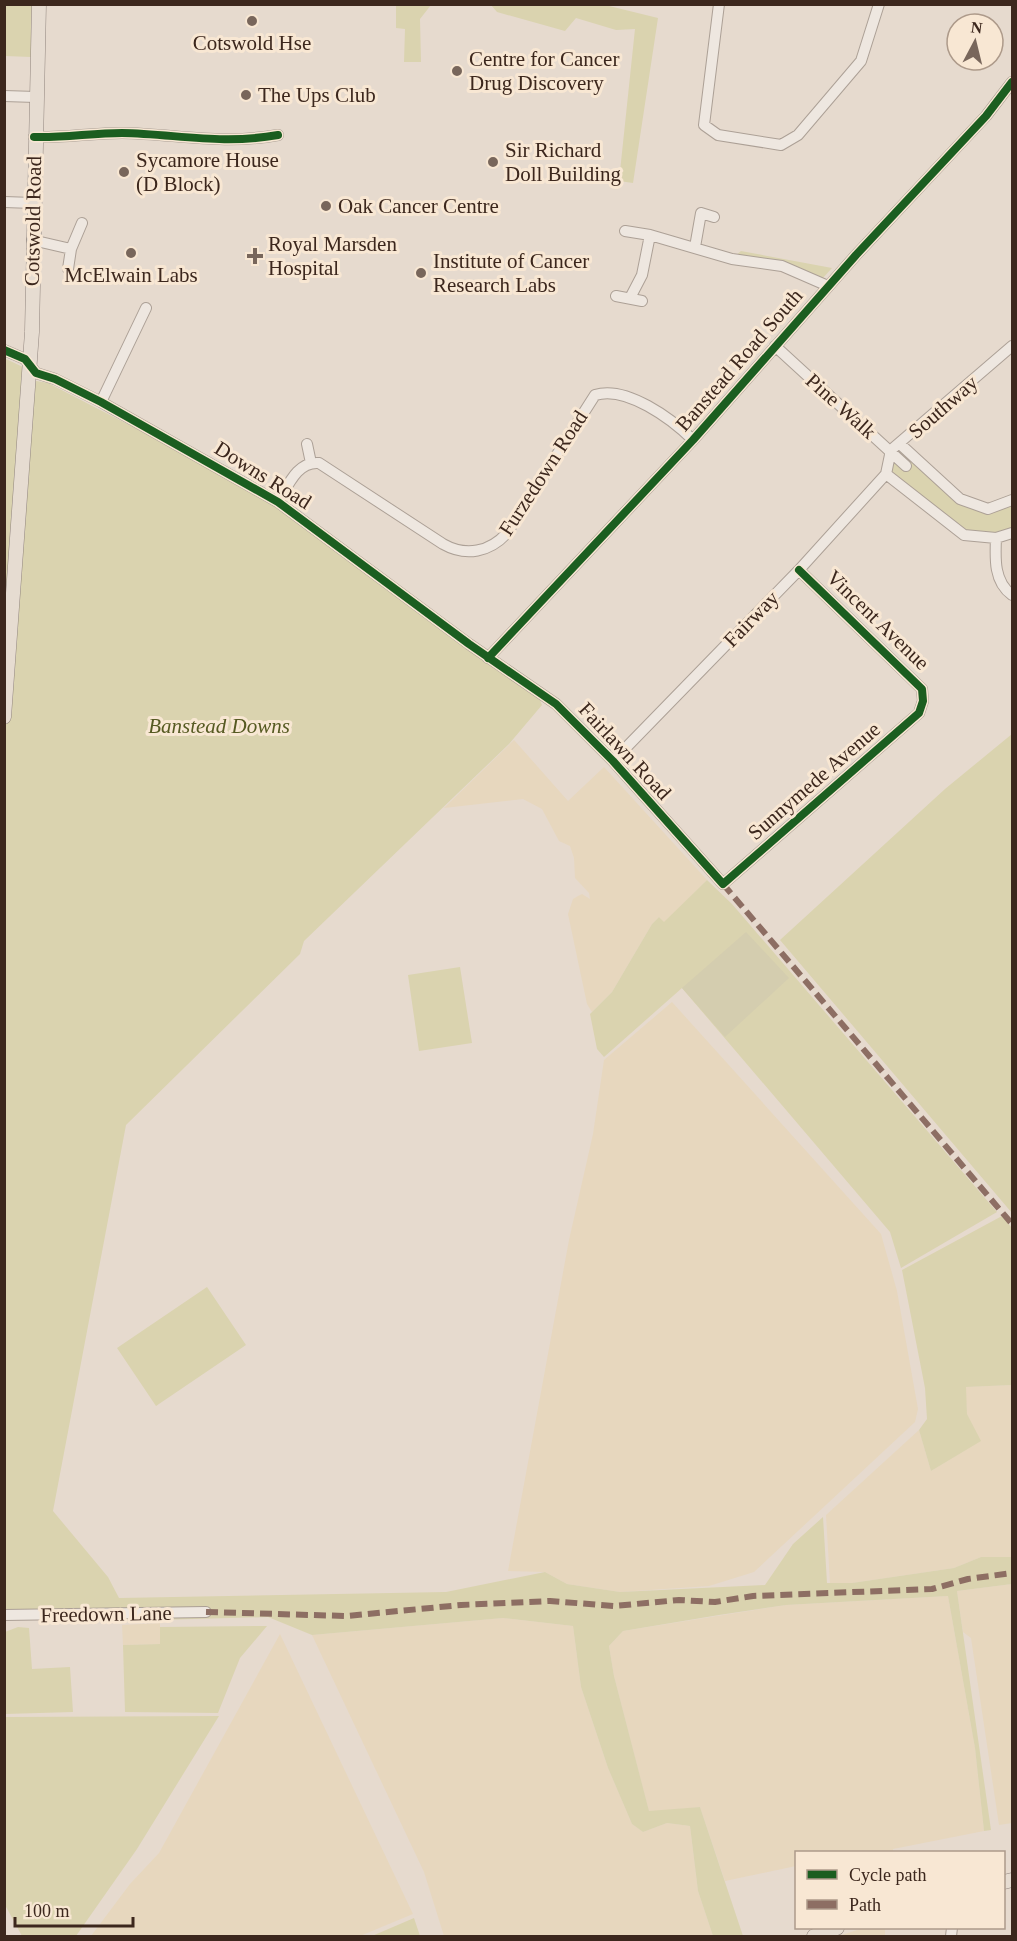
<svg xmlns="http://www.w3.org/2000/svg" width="1017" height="1941" font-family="Georgia,serif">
<rect width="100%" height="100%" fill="#e6dace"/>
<path fill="#e7d7be" d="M514,740L568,801L604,767L707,880L664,923L659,917L652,924L612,992L592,1012L587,1004L568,914L573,899L578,896L582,894L590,899L589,893L575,878L574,858L570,846L559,841L542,809L523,799L444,808Z
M672,1002L881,1234L897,1291L918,1409L915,1422L754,1572L709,1586L620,1592L567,1584L545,1572L508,1571L569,1240L593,1134L604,1060Z
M1012,1385V1557H981L954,1568L852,1583H830L826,1515L919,1430L931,1471L980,1441L967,1414L965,1387Z
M1012,1584V1823L999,1825L971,1638L963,1632L957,1591Z
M948,1596L975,1748L984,1831L893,1849V1852H796V1866L725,1881L700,1807L649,1812L614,1676L609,1646L623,1631L786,1605Z
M503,1618L573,1626L581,1687L608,1768L632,1824L643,1832L667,1823L690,1826L698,1891L713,1936H444L424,1872L312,1635Z
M160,1623V1644L123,1645L122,1625Z
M280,1634L413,1914L360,1936H91L130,1884L159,1853Z
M863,1928H885V1936H839Z"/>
<path fill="#dad3af" d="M5,4L32,5L31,57L5,56Z
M396,5H431L420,19L421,62H404L405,29L396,28Z
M491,5H605L658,18L633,183L619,181L635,29L616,30L576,18L565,31L497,12Z
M741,251L832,268L822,279L735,256Z
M4,358L25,368V379L48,383L278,502L536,691L542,705L509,744L304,941L300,954L126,1125L53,1511L108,1577L119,1598L446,1592L545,1572L567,1584L620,1592L765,1585L793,1544L823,1517L827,1583H852L954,1568L981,1557H1012V1584L957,1591L991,1830L984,1831L975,1748L948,1596L786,1605L719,1615L623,1631L609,1646L614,1676L649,1811L700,1807L743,1936H713L698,1891L690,1826L667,1823L643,1832L632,1824L608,1768L581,1687L573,1626L503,1618L312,1635L268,1617L122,1621L115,1614L5,1615Z
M900,444L960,499L988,509L1012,500V533L964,535L886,474Z
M1012,734V1213L780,940L945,789Z
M707,880L732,904L997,1212L901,1268L890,1232L682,988L604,1057L597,1049L590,1014L612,992L652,924L659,917L664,922Z
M460,967L472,1043L419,1051L408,975Z
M1002,1216L1012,1228V1385L966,1387L967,1414L981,1441L931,1471L919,1430L927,1419L925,1388L902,1270Z
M207,1287L246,1345L156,1406L117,1348Z
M267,1626L240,1658L218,1713L125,1712L123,1645L160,1644V1627Z
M18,1627L29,1628L32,1669L70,1667L73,1712L5,1714V1632Z
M219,1716L137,1849L76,1936H22L5,1905V1717Z
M414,1918L420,1936H372Z"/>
<path fill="#d4cdaf" d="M746,932L789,978L725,1037L682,988Z"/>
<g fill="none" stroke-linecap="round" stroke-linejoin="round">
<g stroke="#aca096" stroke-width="12">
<path id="minor" d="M719,4L704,125L718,135L781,145L798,135L861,61L879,4
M4,96L36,97
M34,137C64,138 92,133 122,133C176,134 222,145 278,135
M4,202L33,203
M625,231L650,235
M32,240L71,249
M695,247L701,213L714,217
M68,269L71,249L82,223
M616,296L642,301
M630,298L642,275L650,235L732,259L782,266L828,286
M775,346L906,466
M4,350L25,359L36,373L55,379L101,402L278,502L469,644L556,704L613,761L723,884L919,713L923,701L922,689L799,570
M101,402L146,308
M307,444L311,463
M900,444L960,499L988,509L1012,500
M886,474L891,450L1012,346
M886,474L964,535L996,538L1012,533
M278,502C288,486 297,461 319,463L443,544C466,557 490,552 507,533L595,395C626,385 672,419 693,440
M996,538C995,559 994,582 1012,595
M488,658L693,440L856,255L986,116L1012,82
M613,761L799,570L886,474
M4,1615L206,1612
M951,1936L952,1928"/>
</g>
<g stroke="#91857e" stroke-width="15">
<path id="major" d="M4,717L32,332L39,4
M1004,1882L1012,1880
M814,1936L837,1928"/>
</g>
<use href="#minor" stroke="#eee7e0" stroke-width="10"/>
<use href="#major" stroke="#e6dcd1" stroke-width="14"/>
<path stroke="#8d6e63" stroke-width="6" stroke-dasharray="12 6" stroke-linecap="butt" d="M723,884L1012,1224
M206,1612L347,1616L461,1605L550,1601L614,1606L679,1600L715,1602L753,1596L932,1589L968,1579L1012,1573"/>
<g stroke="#f8e7d3" stroke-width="11">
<path id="cycleway" d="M34,137C64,138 92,133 122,133C176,134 222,145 278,135
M4,350L25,359L36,373L55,379L101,402L278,502L469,644L556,704L613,761L723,884L919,713L923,701L922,689L799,570
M488,658L693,440L856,255L986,116L1012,82"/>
</g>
<use href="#cycleway" stroke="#1b5e20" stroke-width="8"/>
</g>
<g fill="#78665b" stroke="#f8e7d3" stroke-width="2">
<circle cx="252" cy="21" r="6"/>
<circle cx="457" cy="71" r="6"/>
<circle cx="246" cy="95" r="6"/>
<circle cx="493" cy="162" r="6"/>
<circle cx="124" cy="172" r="6"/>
<circle cx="326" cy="206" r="6"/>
<circle cx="131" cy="253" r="6"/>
<path d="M252 247h6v6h6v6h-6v6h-6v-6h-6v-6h6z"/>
<circle cx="421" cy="273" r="6"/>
</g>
<g text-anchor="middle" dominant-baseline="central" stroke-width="6" stroke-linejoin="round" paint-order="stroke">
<g font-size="21" fill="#3c271d" stroke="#f8e7d3" text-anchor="start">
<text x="252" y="43" text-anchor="middle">Cotswold Hse</text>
<text x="469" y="59">Centre for Cancer<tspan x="469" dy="24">Drug Discovery</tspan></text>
<text x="258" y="95">The Ups Club</text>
<text x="505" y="150">Sir Richard<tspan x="505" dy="24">Doll Building</tspan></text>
<text x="136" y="160">Sycamore House<tspan x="136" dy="24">(D Block)</tspan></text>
<text x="338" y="206">Oak Cancer Centre</text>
<text x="268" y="244">Royal Marsden<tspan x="268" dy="24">Hospital</tspan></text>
<text x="433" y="261">Institute of Cancer<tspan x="433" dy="24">Research Labs</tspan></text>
<text x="131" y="275" text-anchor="middle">McElwain Labs</text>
</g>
<g font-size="21" fill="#3c271d" stroke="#f8e7d3">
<text transform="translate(33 221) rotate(-89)">Cotswold Road</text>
<text transform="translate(739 360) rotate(-49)">Banstead Road South</text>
<text transform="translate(841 406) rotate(42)">Pine Walk</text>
<text transform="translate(943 407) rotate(-41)">Southway</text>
<text transform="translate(543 473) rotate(-57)">Furzedown Road</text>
<text transform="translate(263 475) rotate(32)">Downs Road</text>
<text transform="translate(751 619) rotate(-46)">Fairway</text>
<text transform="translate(878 620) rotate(44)">Vincent Avenue</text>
<text transform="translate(625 751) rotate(47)">Fairlawn Road</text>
<text transform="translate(814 781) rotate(-41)">Sunnymede Avenue</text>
<text transform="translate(106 1614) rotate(-1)">Freedown Lane</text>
</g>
<g font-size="21" font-style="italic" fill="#565a22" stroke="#f8e7d3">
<text x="219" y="726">Banstead Downs</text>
</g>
</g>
<rect width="1017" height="1941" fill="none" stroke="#3c271d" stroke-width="12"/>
<rect x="795" y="1851" width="210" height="78" fill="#f8e7d3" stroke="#ad9a8a" stroke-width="1.5"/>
<rect x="807" y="1870" width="30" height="9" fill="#1b5e20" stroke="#ad9a8a" stroke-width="1.5"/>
<text x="849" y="1881" font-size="18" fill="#3c271d">Cycle path</text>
<rect x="807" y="1900" width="30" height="9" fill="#8d6e63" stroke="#ad9a8a" stroke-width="1.5"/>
<text x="849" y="1911" font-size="18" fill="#3c271d">Path</text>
<g transform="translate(975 42) rotate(7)"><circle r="28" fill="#f8e7d3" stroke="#ad9a8a" stroke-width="1.5"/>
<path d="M0-4.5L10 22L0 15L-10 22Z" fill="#78665b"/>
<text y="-9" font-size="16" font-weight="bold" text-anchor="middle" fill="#3c271d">N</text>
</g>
<path d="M15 1917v9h118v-9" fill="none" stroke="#3c271d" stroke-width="3"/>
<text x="24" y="1917" font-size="18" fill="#3c271d" stroke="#f8e7d3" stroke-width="4.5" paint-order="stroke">100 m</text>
</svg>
